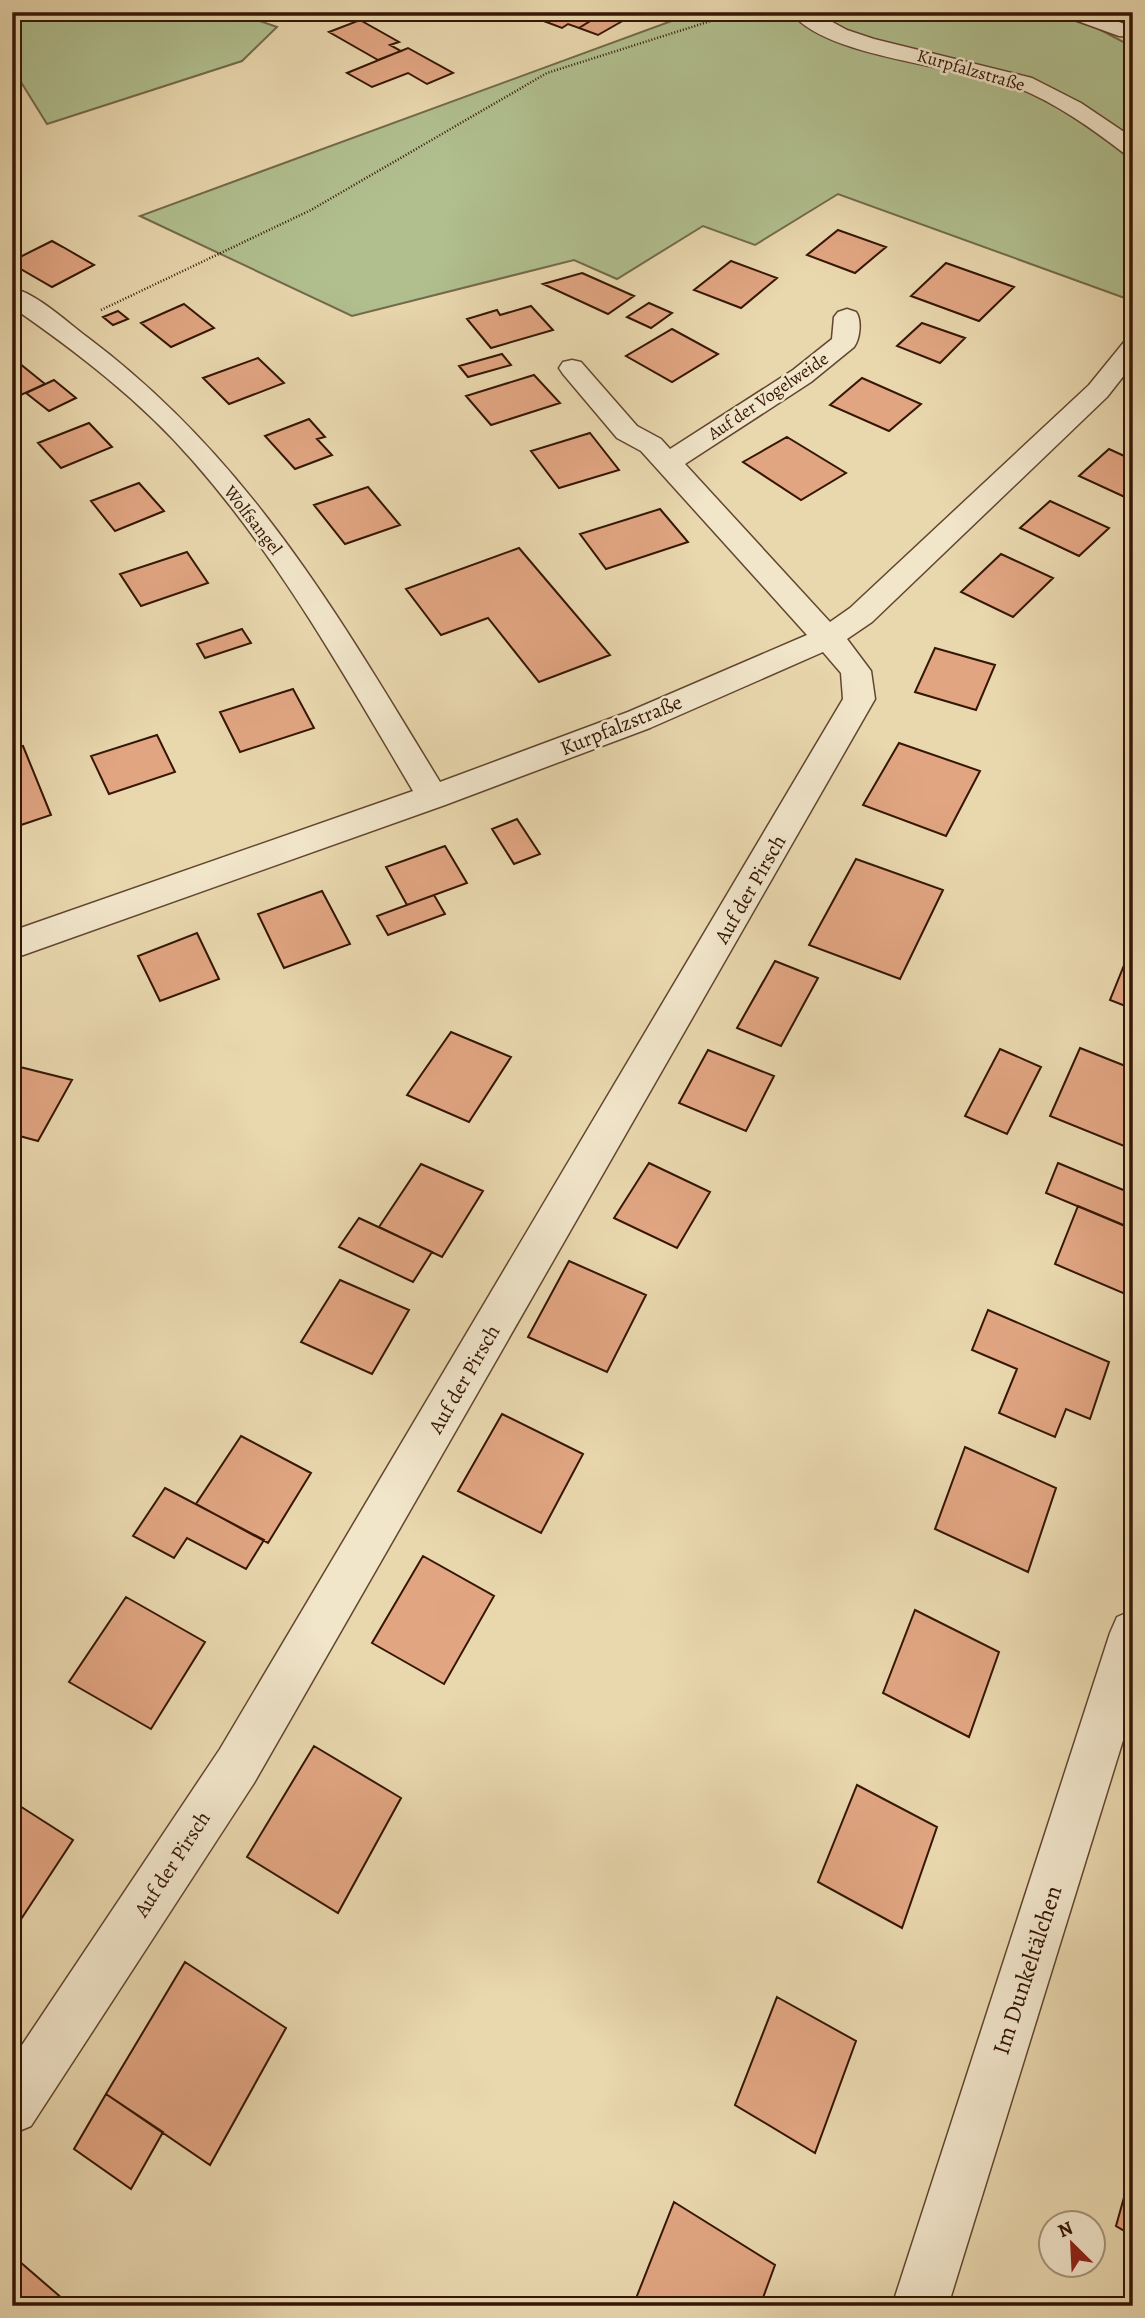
<svg xmlns="http://www.w3.org/2000/svg" width="1145" height="2318" font-family="Alegreya,serif">
<rect width="100%" height="100%" fill="#e9d7ae"/>
<filter id="stains"><feTurbulence type="fractalNoise" baseFrequency=".00286" numOctaves="4"/><feColorMatrix values="0 0 0 0 .2 0 0 0 0 .09 0 0 0 0 .02 0 0 0 .5 -.17"/></filter>
<radialGradient id="worn" r=".72"><stop offset=".6" stop-color="#630" stop-opacity="0"/><stop offset="1" stop-color="#630" stop-opacity=".3"/></radialGradient>
<path fill="#b1bf8f" stroke="#736a4a" stroke-width="2" d="M12,12H149L157,21L194,12H265L254,19L277,27L242,61L47,124L16,74L12,73Z
M696,12H1048L1097,28L1133,47V301L838,194L755,245L703,226L617,279L574,260L352,316L140,216Z"/>
<path fill="#e1a582" stroke="#351605" stroke-width="2" d="M537,12H605L579,28L568,24L562,28L541,20L548,16Z
M605,12H647L639,17L633,15L598,35L579,28Z
M360,20L399,42L390,45L401,51L378,60L329,32Z
M408,48L453,73L427,84L408,73L372,87L347,73Z
M838,230L886,247L855,273L807,255Z
M52,241L63,247L94,265L52,287L12,264V261Z
M731,261L777,278L741,308L694,290Z
M946,263L1014,287L979,321L911,296Z
M582,273L634,296L608,314L543,284Z
M649,303L672,313L651,328L627,317Z
M184,304L214,328L171,347L141,323Z
M531,306L553,330L491,348L467,319L497,310L500,315Z
M118,311L128,319L113,325L103,317Z
M922,323L965,338L940,363L897,346Z
M672,329L718,354L672,382L626,356Z
M502,354L511,365L468,377L459,366Z
M258,358L284,383L229,404L203,378Z
M19,363L45,384L12,399V366Z
M534,375L560,403L491,425L466,396Z
M862,378L921,404L889,431L830,405Z
M54,380L76,398L49,411L26,393Z
M309,419L325,437L317,439L332,455L295,469L265,436Z
M89,423L112,447L61,468L38,443Z
M590,433L619,470L559,488L531,451Z
M787,437L846,473L801,500L743,462Z
M1109,449L1133,460V493L1127,498L1079,476Z
M139,483L164,511L115,531L91,501Z
M368,487L400,525L345,544L314,505Z
M1050,501L1109,528L1079,556L1020,528Z
M660,509L688,542L606,569L580,534Z
M519,548L610,655L539,682L488,618L441,635L406,589Z
M187,552L208,583L141,606L120,574Z
M1001,554L1053,578L1013,617L961,592Z
M242,629L251,643L205,658L197,644Z
M935,648L995,665L976,710L915,692Z
M293,689L314,728L240,752L220,712Z
M157,735L175,772L109,794L91,756Z
M899,743L980,771L946,836L863,805Z
M23,746L51,815L12,828V749Z
M517,819L540,854L514,864L492,829Z
M445,846L467,883L407,905L386,867Z
M856,859L943,890L900,979L809,945Z
M322,891L350,944L284,968L258,914Z
M434,895L445,914L388,935L377,916Z
M197,933L219,979L160,1001L138,956Z
M1133,943V1009L1110,1000Z
M775,961L818,978L781,1046L737,1028Z
M451,1032L511,1057L469,1122L407,1095Z
M1080,1048L1133,1069V1139L1129,1148L1050,1116Z
M1000,1049L1041,1067L1007,1134L965,1116Z
M708,1050L774,1076L746,1131L679,1103Z
M12,1065L72,1080L38,1141L12,1134Z
M649,1163L710,1192L677,1248L614,1218Z
M1058,1163L1133,1194V1210L1127,1227L1046,1193Z
M421,1164L483,1191L442,1257L379,1227Z
M1078,1206L1133,1229V1288L1130,1296L1055,1264Z
M359,1218L432,1252L413,1282L339,1247Z
M569,1261L646,1295L607,1372L528,1337Z
M340,1280L409,1310L372,1374L301,1342Z
M988,1310L1109,1362L1090,1419L1066,1409L1055,1437L999,1413L1017,1369L972,1350Z
M502,1414L583,1454L541,1533L458,1491Z
M241,1436L311,1473L268,1543L196,1504Z
M965,1447L1056,1488L1028,1572L935,1529Z
M165,1488L264,1540L246,1569L187,1538L174,1558L133,1536Z
M423,1556L494,1596L444,1684L372,1643Z
M126,1597L205,1642L151,1729L69,1682Z
M915,1610L999,1652L969,1737L883,1693Z
M314,1746L401,1798L338,1913L247,1857Z
M857,1785L937,1827L902,1928L818,1882Z
M12,1801L73,1840L12,1933Z
M185,1962L286,2028L210,2165L106,2094Z
M777,1997L856,2041L815,2153L735,2105Z
M106,2094L163,2132L131,2189L74,2149Z
M1133,2165V2236L1116,2226Z
M674,2202L775,2265L760,2306H633Z
M12,2255L71,2306H12Z"/>
<g fill="none" stroke-linecap="round" stroke-linejoin="round">
<g stroke="#62462f" stroke-width="3">
<path id="street" d="M791,12H814L847,30L874,39L1032,78L1081,103L1133,138V156L1125,154C1091,128 1056,103 1016,87C962,66 824,58 791,12Z
M1061,12H1091L1133,27V37L1119,36L1064,16Z
M12,288C36,293 67,322 87,337C248,458 337,613 440,782L628,712L807,635L641,451L617,438L563,374L559,368L563,362L572,360L581,362L637,426L661,439L670,449L793,370L832,339L834,317L838,312L847,309L856,312C862,320 860,339 854,347L811,382L685,464L830,622L850,608L1089,385L1124,342L1133,339V364L1107,397L872,622L847,639L871,671L875,699L254,1783L31,2126L12,2134V2060L220,1749L843,699L841,673L823,652L650,728L445,805L12,959V931L413,791C346,678 281,561 193,461C141,401 77,352 12,307Z
M1133,1610V1708L948,2306H892L1110,1633L1117,1617Z"/>
</g>
<path stroke="#351605" stroke-width="2.5" stroke-dasharray="1 2" stroke-linecap="butt" d="M101,310L311,210L547,73L739,12"/>
<use href="#street" fill="#f1e5ca" fill-rule="evenodd"/>
</g>
<g text-anchor="middle" dominant-baseline="central" stroke-width="5" stroke-linejoin="round" paint-order="stroke">
<g font-size="18" fill="#351605" stroke="#f1e5ca">
<text transform="translate(971 70) rotate(16)">Kurpfalzstraße</text>
<text transform="translate(768 396) rotate(-34)">Auf der Vogelweide</text>
<text transform="translate(253 520) rotate(52)">Wolfsangel</text>
</g>
<g font-size="21" fill="#351605" stroke="#f1e5ca">
<text transform="translate(621 725) rotate(-22)">Kurpfalzstraße</text>
<text transform="translate(750 889) rotate(-60)">Auf der Pirsch</text>
<text transform="translate(464 1379) rotate(-60)">Auf der Pirsch</text>
<text transform="translate(172 1864) rotate(-57)">Auf der Pirsch</text>
</g>
<g font-size="24" fill="#351605" stroke="#f1e5ca">
<text transform="translate(1027 1970) rotate(-72)">Im Dunkeltälchen</text>
</g>
</g>
<rect width="1145" height="2318" fill="none" stroke="#e9d7ae" stroke-width="42"/>
<rect x="14" y="14" width="1117" height="2290" fill="none" stroke="#351605" stroke-width="3.5"/>
<rect x="21" y="21" width="1103" height="2276" fill="none" stroke="#351605" stroke-width="2"/>
<g transform="translate(1072 2244) rotate(336)"><circle r="33" fill="#f1e5ca" stroke="#a6927b" stroke-width="2"/>
<path d="M0-5L12 26L0 18L-12 26Z" fill="#8f2418"/>
<text y="-10" font-size="19" font-weight="bold" text-anchor="middle" fill="#351605">N</text>
</g>
<rect width="100%" height="100%" filter="url(#stains)"/>
<rect width="100%" height="100%" fill="url(#worn)"/>
</svg>
